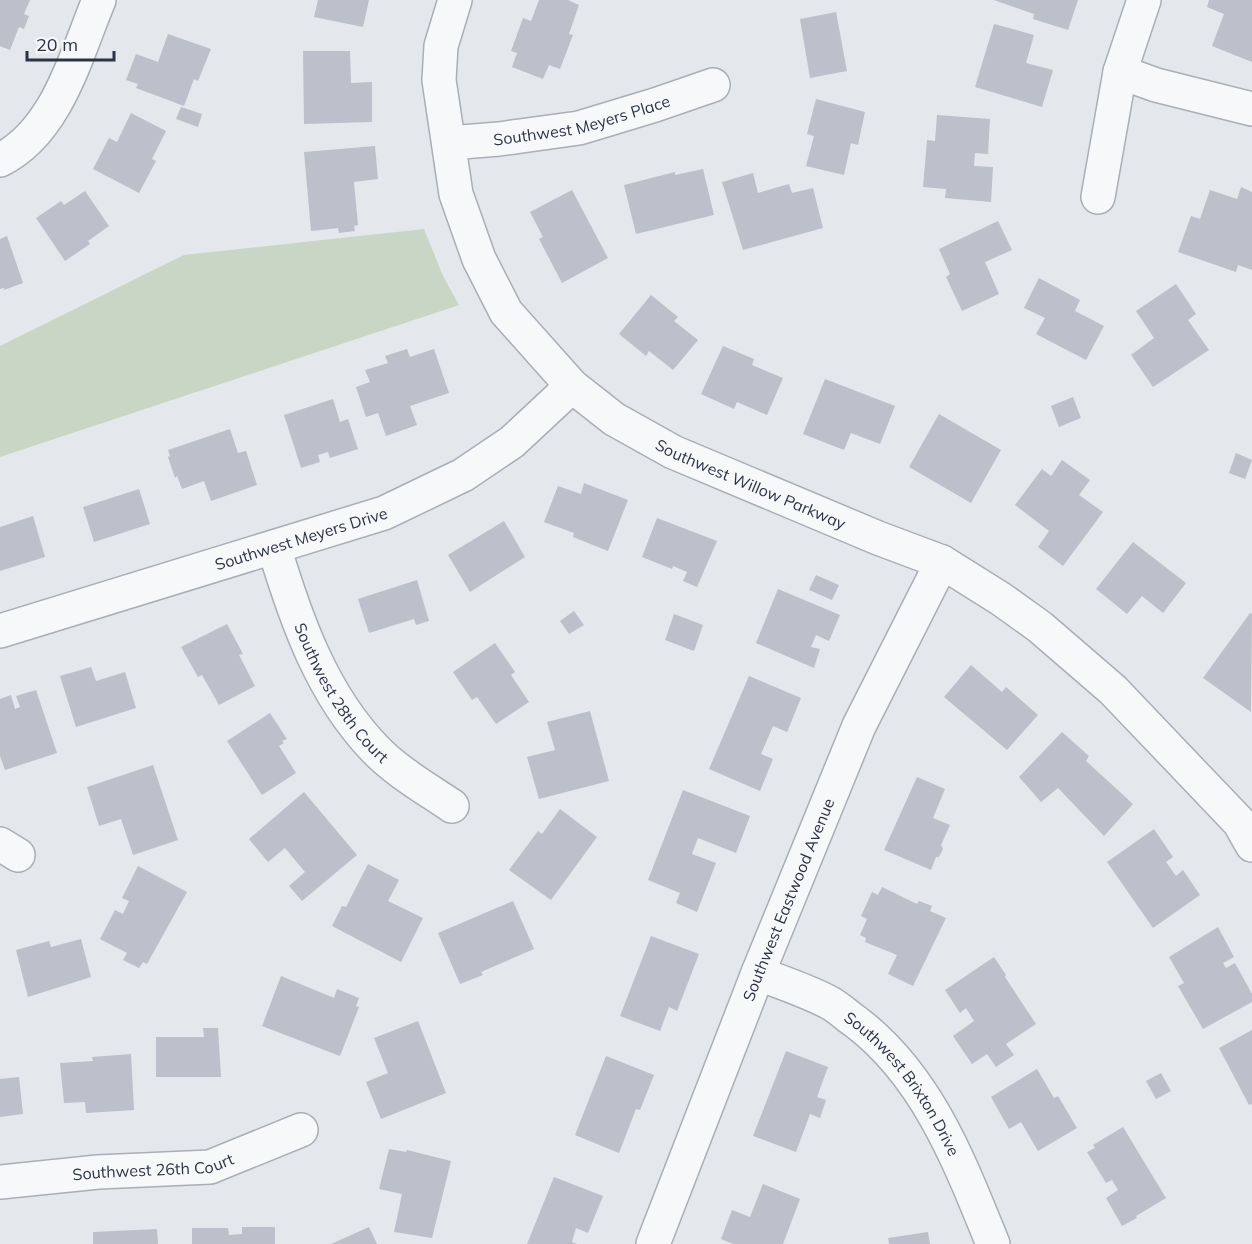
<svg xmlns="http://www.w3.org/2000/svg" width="1252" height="1244" font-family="Mulish,sans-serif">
<rect width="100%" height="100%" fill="#e4e7ec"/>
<path fill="#c9d6c5" d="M424,229L443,276L459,305L0,457V346L184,255Z"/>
<path fill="#bbc0ca" d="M0,0H30L24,14L29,16L24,29L19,27L10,50L0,46Z
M318,0H369L363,27L314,17Z
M539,0H568L579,5L569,34L573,35L560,69L549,65L543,79L512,67L517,53L511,51L523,18L531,21Z
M994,0H1078L1068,30L1033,19L1034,14Z
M1209,0H1252V62L1212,46L1224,14L1207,7Z
M836,12L847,71L810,78L800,19Z
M994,24L1034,35L1026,63L1053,70L1042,107L975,87Z
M168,34L211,49L198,81L194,79L184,106L136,88L138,84L126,80L136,54L158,62Z
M303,51H350L351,83L372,82V122L304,124Z
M816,99L865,112L858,145L851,143L844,175L806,166L814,136L807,134Z
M181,107L202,114L198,127L176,119Z
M131,113L166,131L152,159L156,161L139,193L93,169L109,138L117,142Z
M937,115L990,119L988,154L975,153L974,166L993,167L991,202L945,198L946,189L923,187L927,140L935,141Z
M375,146L378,179L354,182L358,225L354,226L355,231L339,233L338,228L311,231L304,152Z
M703,169L714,215L636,234L624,185L675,172V175Z
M753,173L758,193L789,184L792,193L813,188L823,228L743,250L722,182Z
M1241,187L1252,192V270L1238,265L1236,272L1178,252L1191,216L1200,219L1210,190L1237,199Z
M572,190L608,258L562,283L539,239L543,237L530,212Z
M85,191L109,226L88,241L90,244L65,261L36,218L61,201L64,205Z
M998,221L1012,250L985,262L999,294L962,311L946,277L950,274L939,249Z
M7,236L23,283L4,290V288L0,289V239Z
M1039,278L1080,300L1075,311L1104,326L1086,360L1036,334L1045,318L1024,308Z
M1176,284L1196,314L1188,320L1209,350L1153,387L1131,355L1154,338L1136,311Z
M651,295L678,317L674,321L698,340L673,370L649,351L646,356L619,334Z
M723,346L754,359L752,365L783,378L767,415L737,402L734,409L701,394Z
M407,349L410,357L434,349L449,393L410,406L417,425L386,436L378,413L366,417L356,387L370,382L365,370L388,363L385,356Z
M825,379L895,406L880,444L851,433L844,450L803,434Z
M1073,397L1081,418L1059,427L1051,406Z
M333,399L340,422L348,419L358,449L330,458L328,452L318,455L320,462L301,468L284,415Z
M939,414L1001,450L971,503L909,467Z
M230,429L238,453L246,451L257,485L211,501L204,481L182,489L177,476L175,478L168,457L170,456L168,450Z
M1236,453L1252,460L1245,479L1229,473Z
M1062,460L1090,480L1079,495L1103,512L1063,566L1038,547L1049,531L1015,505L1042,469L1051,476Z
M584,483L628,500L608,551L573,537L574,533L544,522L558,486L581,494Z
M139,489L150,524L94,542L83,507Z
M33,516L45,557L0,571V527Z
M657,518L717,541L697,587L683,581L687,572L673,566L672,569L642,557Z
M504,521L525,557L470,592L448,555Z
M1133,542L1186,583L1163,613L1142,596L1127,614L1096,589Z
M816,575L839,585L832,600L809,590Z
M417,580L429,621L416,625L414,619L369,633L358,599Z
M778,589L840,615L829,641L816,635L811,647L820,649L814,668L756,643Z
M574,611L584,625L569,634L560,621Z
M1250,613L1252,614L1251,712L1203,678Z
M674,614L703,625L694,651L665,640Z
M227,624L243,654L239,655L255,686L219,705L202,675L198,677L181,647Z
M495,643L515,672L511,675L529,702L496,724L477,697L472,700L453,672Z
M971,665L1002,692L1006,687L1038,715L1007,750L944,697Z
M91,667L96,681L125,672L136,708L76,727L60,676Z
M749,676L801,698L787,732L773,726L761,754L773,759L760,791L709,769Z
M36,690L57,753L5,770L0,756V699L11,695L15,709L20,707L16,696Z
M590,711L609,781L539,799L527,757L555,750L547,722Z
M270,713L287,739L282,741L284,743L279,746L296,773L262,795L227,741Z
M1062,732L1089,756L1086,761L1133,804L1104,836L1058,788L1041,802L1019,777Z
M153,765L178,840L133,855L121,819L99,826L87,787Z
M917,777L945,789L933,818L950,825L941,845L943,849L939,857H936L931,870L884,850Z
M683,790L750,816L736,853L698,838L692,854L716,863L697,912L676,903L680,893L648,880Z
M304,792L357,855L302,901L289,886L305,872L285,848L268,862L249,839Z
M560,809L597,837L551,900L509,870L538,831L542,834Z
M1154,829L1173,857L1166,862L1176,876L1183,870L1200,895L1153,928L1107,862Z
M368,864L399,880L388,901L423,918L401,962L332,926L342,906L346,907Z
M138,866L187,892L147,964L143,962L139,968L123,960L127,953L100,939L115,910L123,914L129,901L122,898Z
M882,887L917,904L919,901L932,906L930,911L946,918L913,986L888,974L897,955L865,942L866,938L860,935L867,919L861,916L872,892L878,895Z
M513,901L534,949L481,972L483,975L460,984L438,933Z
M1218,927L1234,957L1223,963L1226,968L1235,963L1252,994V1002L1203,1029L1178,986L1184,983L1169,957Z
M651,936L699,954L677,1011L669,1007L660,1031L620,1016Z
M81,939L91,977L28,997L16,950L49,941L51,947Z
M994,957L1006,975L1005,977L1036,1024L1006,1044L1014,1055L996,1067L987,1054L972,1064L953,1036L974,1021L966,1008L960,1013L945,990Z
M281,976L334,998L337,989L359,998L356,1006L359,1007L340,1056L262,1026Z
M418,1021L446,1093L381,1119L366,1082L388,1073L374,1038Z
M203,1028H218L221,1077H156V1037H204Z
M1252,1030V1104L1249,1105L1219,1048Z
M786,1051L828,1067L817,1097L826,1100L820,1118L810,1114L796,1152L753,1136Z
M131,1054L134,1110L86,1113L85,1102L64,1103L60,1063L93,1061L92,1057Z
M606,1056L654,1075L640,1110L636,1109L619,1153L575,1135Z
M1037,1069L1054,1098L1058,1096L1077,1128L1038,1151L1021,1122L1009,1129L991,1097Z
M1161,1073L1171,1091L1156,1099L1146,1081Z
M19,1077L23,1114L0,1117V1079Z
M1123,1127L1166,1198L1136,1216L1137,1218L1122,1226L1106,1198L1118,1190L1112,1180L1106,1183L1087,1152L1095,1148L1093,1145Z
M389,1149L406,1152L407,1150L451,1161L432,1238L394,1232L402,1194L379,1189Z
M554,1177L603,1196L588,1233L576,1228L572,1242L577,1244H527Z
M763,1184L800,1199L783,1244H733L721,1239L732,1210L750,1217Z
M242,1227H275V1244H192V1228H228L229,1235L242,1234Z
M369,1227L377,1244H331L349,1236Z
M157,1229L158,1244H93V1232Z
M928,1232L930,1244H889L888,1238Z"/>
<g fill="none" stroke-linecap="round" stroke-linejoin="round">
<g stroke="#a9aeb7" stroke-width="36">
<g id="street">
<path id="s1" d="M455,0L441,46L439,80L456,194L479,259L506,312L572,386L614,419L673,452L878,538L942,562L1001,599L1040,627L1113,690L1239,822L1252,845"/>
<path d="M1120,72L1156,85L1252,109"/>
<path id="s2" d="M449,143L499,139L579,128L655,105L713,85"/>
<path d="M0,160C57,132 76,55 99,0"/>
<path d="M1098,197L1120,72L1144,0"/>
<path id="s3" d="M274,547C296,620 322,694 375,749C397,772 427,789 452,806"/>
<path id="s4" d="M0,631L384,513L463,475L512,442L572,386"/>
<path d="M0,844L18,855"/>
<path id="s5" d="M758,973C782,983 808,991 830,1003C839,1008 847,1016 856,1022C928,1077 960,1163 993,1244"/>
<path id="s6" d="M0,1182L98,1172L210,1167L301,1130"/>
<path id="s7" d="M653,1244L758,973L859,726L942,562"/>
</g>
</g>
<use href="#street" stroke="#f7f8fa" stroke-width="33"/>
</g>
<g text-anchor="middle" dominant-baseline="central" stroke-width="4.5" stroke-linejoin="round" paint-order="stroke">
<g font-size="16" fill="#2b3445" stroke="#f4f6f9">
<text stroke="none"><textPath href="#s2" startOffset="135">Southwest Meyers Place</textPath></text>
<text stroke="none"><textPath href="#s1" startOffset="630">Southwest Willow Parkway</textPath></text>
<text stroke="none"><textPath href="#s4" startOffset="315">Southwest Meyers Drive</textPath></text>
<text stroke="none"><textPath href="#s3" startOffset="162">Southwest 28th Court</textPath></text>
<text stroke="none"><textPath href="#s7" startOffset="370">Southwest Eastwood Avenue</textPath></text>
<text stroke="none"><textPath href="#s5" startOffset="188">Southwest Brixton Drive</textPath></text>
<text stroke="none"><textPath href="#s6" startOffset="154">Southwest 26th Court</textPath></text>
</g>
</g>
<path d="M27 51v9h87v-9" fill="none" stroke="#2b3445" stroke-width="3"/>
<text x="36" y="51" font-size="18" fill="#2b3445" stroke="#f4f6f9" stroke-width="4.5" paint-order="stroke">20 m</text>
</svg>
